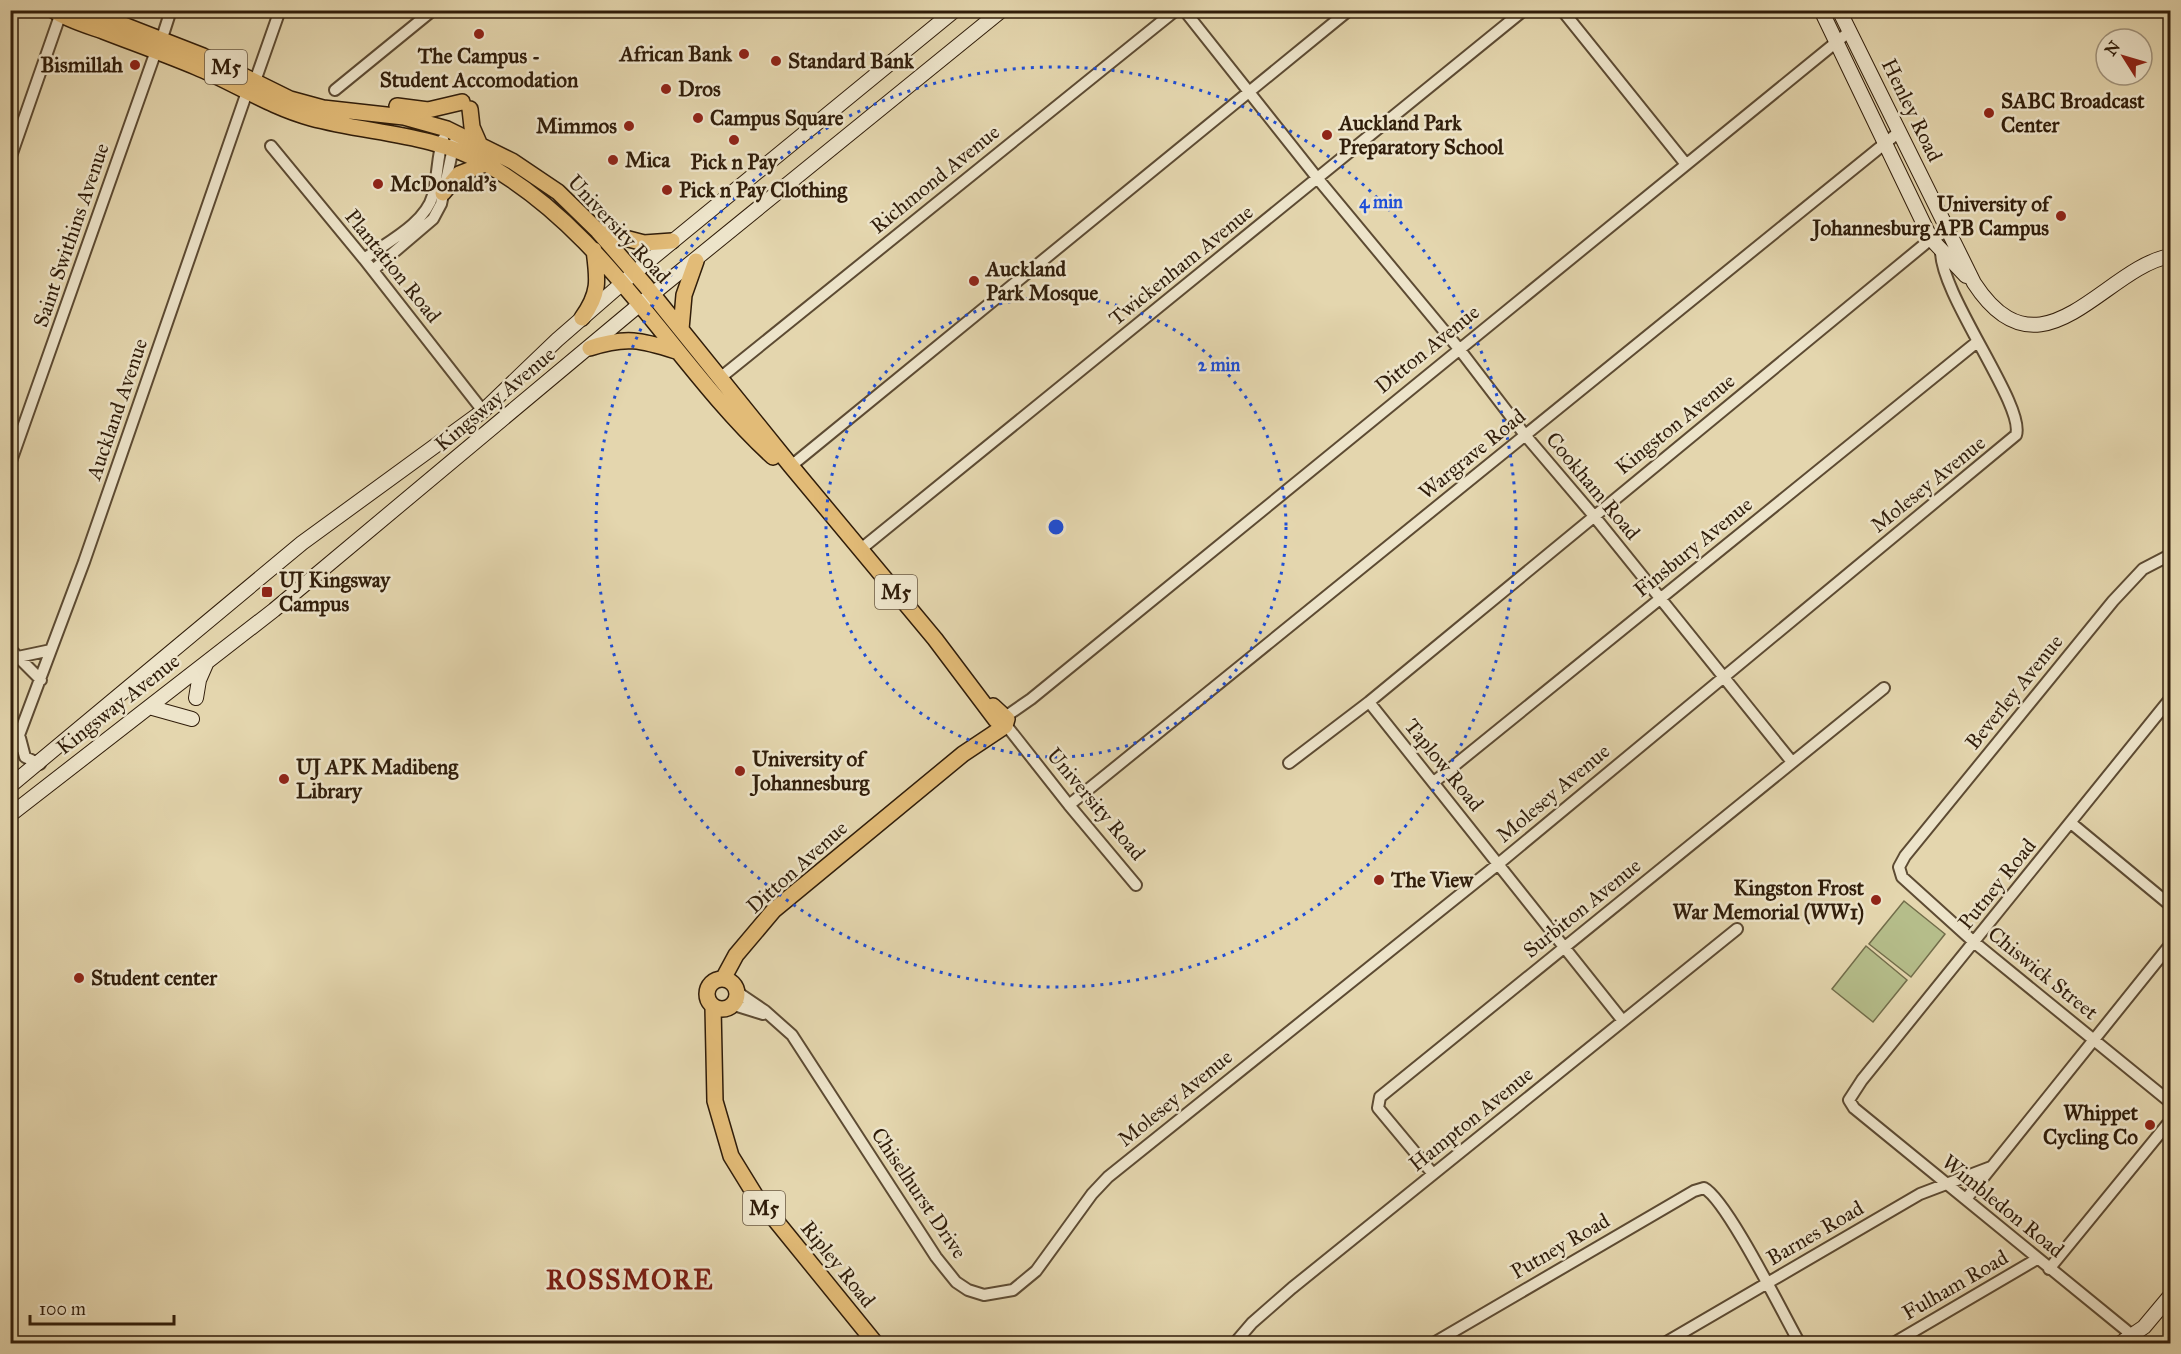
<svg xmlns="http://www.w3.org/2000/svg" width="2181" height="1354" font-family="'IM FELL Great Primer',serif">
<rect width="100%" height="100%" fill="#e4d6ae"/>
<filter id="stains"><feTurbulence type="fractalNoise" baseFrequency=".00333" numOctaves="4"/><feColorMatrix values="0 0 0 0 .2 0 0 0 0 .09 0 0 0 0 .02 0 0 0 .5 -.17"/></filter>
<radialGradient id="worn" r=".72"><stop offset=".6" stop-color="#630" stop-opacity="0"/><stop offset="1" stop-color="#630" stop-opacity=".3"/></radialGradient>
<path fill="#b5bd8a" stroke="#726d4a" stroke-width="1.5" d="M1904,901L1945,934L1911,977L1869,944Z
M1866,946L1907,980L1873,1022L1832,989Z"/>
<g fill="none" stroke-linecap="round" stroke-linejoin="round">
<g stroke="#5d4b33" stroke-width="14">
<path id="street" d="M1184,10L1318,179L1460,350L1525,435L1594,516L1792,762
M1562,10L1685,163
M161,41L171,10
M254,84L280,10
M335,90L433,10
M271,146L364,259L483,411
M10,159L62,10
M364,259C387,242 425,224 433,195C438,177 437,156 443,139
M373,270L433,219L441,204L454,143
M720,378L1176,10
M10,464L156,51
M791,466L1348,11
M861,549L1524,10
M2170,555L2143,569L2113,601L1905,856L1899,867L1902,877L1975,943L2170,1102
M10,649L41,680
M18,657L51,650
M1369,702L1623,1021
M1005,717L1031,699L1850,31
M1006,725L1069,805L1136,885
M20,738L25,757L40,764
M10,759L84,562L247,92
M1289,763L1369,702L1931,239L1948,231
M1434,782L1977,342
M1069,805L1899,132
M2071,823L2170,905
M737,992L765,1011L792,1035L936,1257L956,1282L968,1290L984,1295L1013,1290L1036,1271L1092,1194L1108,1177L1497,865L2016,435C2026,406 1938,292 1941,249
M734,1005L763,1014
M1433,1174L1378,1108L1380,1097L1884,688
M1966,1199L2170,945
M2049,1269L2170,1121
M1234,1344L1252,1323L1292,1288L1737,929
M1432,1344L1694,1191L1704,1188C1727,1200 1783,1314 1800,1344
M1663,1344L1920,1194L1991,1167
M1892,1344L2037,1259
M2143,1344L1854,1108L1849,1100L1862,1080L2170,699"/>
</g>
<g stroke="#301d0a" stroke-width="16">
<path id="secondary" d="M1821,10L1931,239L1966,276
M1839,10L1974,283C2041,386 2104,268 2170,256
M196,698L199,680L206,664
M149,707L192,719
M10,786L302,543L483,411L557,340L634,273L955,10
M10,815L274,610L639,305L1002,10
M2119,1344L2144,1327L2170,1296"/>
</g>
<g stroke="#301d0a" stroke-width="18">
<path id="primary" d="M53,10C68,20 86,25 103,31C134,43 165,54 196,67C235,83 270,107 311,118C371,134 431,133 486,164C608,232 672,364 773,457
M85,10L203,56L290,99L323,108L404,117L447,129L512,161L558,192L598,231L645,285L791,466L935,639L996,720
M397,106L428,110L462,102
M470,109L472,127L479,143
M443,193L459,174L485,164
M598,231L644,243L672,241
M582,318C600,293 598,280 594,250
M681,329L684,295L696,261
M590,348C626,336 641,340 676,351
M707 994a15 15 0 1 1 30 0a15 15 0 1 1-30 0Z
M723,979L736,955L774,910L963,754L1005,726L1007,719L993,706
M713,1007L715,1101L731,1156L755,1195L876,1344"/>
</g>
<use href="#street" stroke="#ede4ca" stroke-width="10"/>
<use href="#secondary" stroke="#ede4ca" stroke-width="14"/>
<use href="#primary" stroke="#e2bb77" stroke-width="15"/>
</g>
<g fill="none" stroke="#1d4ed8" stroke-width="3" stroke-dasharray="3 6">
<circle cx="1056" cy="527" r="230"/>
<circle cx="1056" cy="527" r="460"/>
</g>
<g fill="#8f2418" stroke="#ede4ca" stroke-width="2">
<circle cx="479" cy="34" r="6"/>
<circle cx="744" cy="54" r="6"/>
<circle cx="776" cy="61" r="6"/>
<circle cx="135" cy="65" r="6"/>
<circle cx="666" cy="89" r="6"/>
<circle cx="1989" cy="113" r="6"/>
<circle cx="698" cy="118" r="6"/>
<circle cx="629" cy="126" r="6"/>
<circle cx="1327" cy="135" r="6"/>
<circle cx="734" cy="140" r="6"/>
<circle cx="613" cy="160" r="6"/>
<circle cx="378" cy="184" r="6"/>
<circle cx="667" cy="190" r="6"/>
<circle cx="2061" cy="216" r="6"/>
<circle cx="974" cy="281" r="6"/>
<rect x="261" y="586" width="12" height="12" rx="3"/>
<circle cx="740" cy="771" r="6"/>
<circle cx="284" cy="779" r="6"/>
<circle cx="1379" cy="880" r="6"/>
<circle cx="1876" cy="900" r="6"/>
<circle cx="79" cy="978" r="6"/>
<circle cx="2150" cy="1125" r="6"/>
</g>
<g text-anchor="middle" dominant-baseline="central" stroke-width="5" stroke-linejoin="round" paint-order="stroke">
<g fill="#ede4ca" stroke="#695944" stroke-width="1.5">
<rect x="205" y="50" width="42" height="34" rx="4.5"/>
<rect x="875" y="575" width="42" height="34" rx="4.5"/>
<rect x="743" y="1191" width="42" height="34" rx="4.5"/>
</g>
<g font-size="20" font-weight="bold" fill="#301d0a">
<text x="226" y="67">M5</text>
<text x="896" y="592">M5</text>
<text x="764" y="1208">M5</text>
</g>
<g font-size="21" font-weight="bold" fill="#301d0a" stroke="#ede4ca" text-anchor="start">
<text x="732" y="54" text-anchor="end">African Bank</text>
<text x="479" y="56" text-anchor="middle">The Campus -<tspan x="479" dy="24">Student Accomodation</tspan></text>
<text x="788" y="61">Standard Bank</text>
<text x="123" y="65" text-anchor="end">Bismillah</text>
<text x="678" y="89">Dros</text>
<text x="2001" y="101">SABC Broadcast<tspan x="2001" dy="24">Center</tspan></text>
<text x="710" y="118">Campus Square</text>
<text x="1339" y="123">Auckland Park<tspan x="1339" dy="24">Preparatory School</tspan></text>
<text x="617" y="126" text-anchor="end">Mimmos</text>
<text x="625" y="160">Mica</text>
<text x="734" y="162" text-anchor="middle">Pick n Pay</text>
<text x="390" y="184">McDonald's</text>
<text x="679" y="190">Pick n Pay Clothing</text>
<text x="2049" y="204" text-anchor="end">University of<tspan x="2049" dy="24">Johannesburg APB Campus</tspan></text>
<text x="986" y="269">Auckland<tspan x="986" dy="24">Park Mosque</tspan></text>
<text x="279" y="580">UJ Kingsway<tspan x="279" dy="24">Campus</tspan></text>
<text x="752" y="759">University of<tspan x="752" dy="24">Johannesburg</tspan></text>
<text x="296" y="767">UJ APK Madibeng<tspan x="296" dy="24">Library</tspan></text>
<text x="1391" y="880">The View</text>
<text x="1864" y="888" text-anchor="end">Kingston Frost<tspan x="1864" dy="24">War Memorial (WW1)</tspan></text>
<text x="91" y="978">Student center</text>
<text x="2138" y="1113" text-anchor="end">Whippet<tspan x="2138" dy="24">Cycling Co</tspan></text>
</g>
<g font-size="21" fill="#301d0a" stroke="#ede4ca">
<text transform="translate(1912 110) rotate(64)">Henley Road</text>
<text transform="translate(935 179) rotate(-39)">Richmond Avenue</text>
<text transform="translate(619 229) rotate(47)">University Road</text>
<text transform="translate(71 235) rotate(-71)">Saint Swithins Avenue</text>
<text transform="translate(1181 265) rotate(-39)">Twickenham Avenue</text>
<text transform="translate(393 266) rotate(51)">Plantation Road</text>
<text transform="translate(1427 349) rotate(-39)">Ditton Avenue</text>
<text transform="translate(495 399) rotate(-40)">Kingsway Avenue</text>
<text transform="translate(117 409) rotate(-71)">Auckland Avenue</text>
<text transform="translate(1675 424) rotate(-39)">Kingston Avenue</text>
<text transform="translate(1472 454) rotate(-39)">Wargrave Road</text>
<text transform="translate(1928 484) rotate(-39)">Molesey Avenue</text>
<text transform="translate(1593 486) rotate(50)">Cookham Road</text>
<text transform="translate(1693 547) rotate(-39)">Finsbury Avenue</text>
<text transform="translate(2014 692) rotate(-51)">Beverley Avenue</text>
<text transform="translate(118 704) rotate(-38)">Kingsway Avenue</text>
<text transform="translate(1444 765) rotate(51)">Taplow Road</text>
<text transform="translate(1553 793) rotate(-40)">Molesey Avenue</text>
<text transform="translate(1096 804) rotate(50)">University Road</text>
<text transform="translate(797 867) rotate(-42)">Ditton Avenue</text>
<text transform="translate(1997 884) rotate(-51)">Putney Road</text>
<text transform="translate(1582 908) rotate(-39)">Surbiton Avenue</text>
<text transform="translate(2043 973) rotate(39)">Chiswick Street</text>
<text transform="translate(1175 1098) rotate(-39)">Molesey Avenue</text>
<text transform="translate(1471 1119) rotate(-39)">Hampton Avenue</text>
<text transform="translate(919 1193) rotate(56)">Chiselhurst Drive</text>
<text transform="translate(2003 1206) rotate(39)">Wimbledon Road</text>
<text transform="translate(1815 1233) rotate(-30)">Barnes Road</text>
<text transform="translate(1560 1246) rotate(-30)">Putney Road</text>
<text transform="translate(838 1264) rotate(51)">Ripley Road</text>
<text transform="translate(1955 1285) rotate(-30)">Fulham Road</text>
</g>
<g font-size="27" font-weight="bold" letter-spacing="1.5" fill="#7a1f14" stroke="#ede4ca">
<text x="630" y="1279">ROSSMORE</text>
</g>
</g>
<circle cx="1056" cy="527" r="9" fill="#1d4ed8" stroke="#ede4ca" stroke-width="3"/>
<g font-size="18" text-anchor="middle" font-weight="bold" fill="#1d4ed8" stroke="#ede4ca" stroke-width="5" stroke-linejoin="round" paint-order="stroke">
<text x="1381" y="208">4 min</text>
<text x="1219" y="371">2 min</text>
</g>
<rect width="2181" height="1354" fill="none" stroke="#e4d6ae" stroke-width="36"/>
<rect x="12" y="12" width="2157" height="1330" fill="none" stroke="#301d0a" stroke-width="3"/>
<rect x="18" y="18" width="2145" height="1318" fill="none" stroke="#301d0a" stroke-width="1.5"/>
<g transform="translate(2124 57) rotate(307)"><circle r="28" fill="#ede4ca" stroke="#a1947d" stroke-width="1.5"/>
<path d="M0-4.5L10 22L0 15L-10 22Z" fill="#8f2418"/>
<text y="-9" font-size="16" font-weight="bold" text-anchor="middle" fill="#301d0a">N</text>
</g>
<path d="M30 1315v9h144v-9" fill="none" stroke="#301d0a" stroke-width="3"/>
<text x="39" y="1315" font-size="18" fill="#301d0a" stroke="#ede4ca" stroke-width="4.5" paint-order="stroke">100 m</text>
<rect width="100%" height="100%" filter="url(#stains)"/>
<rect width="100%" height="100%" fill="url(#worn)"/>
</svg>
